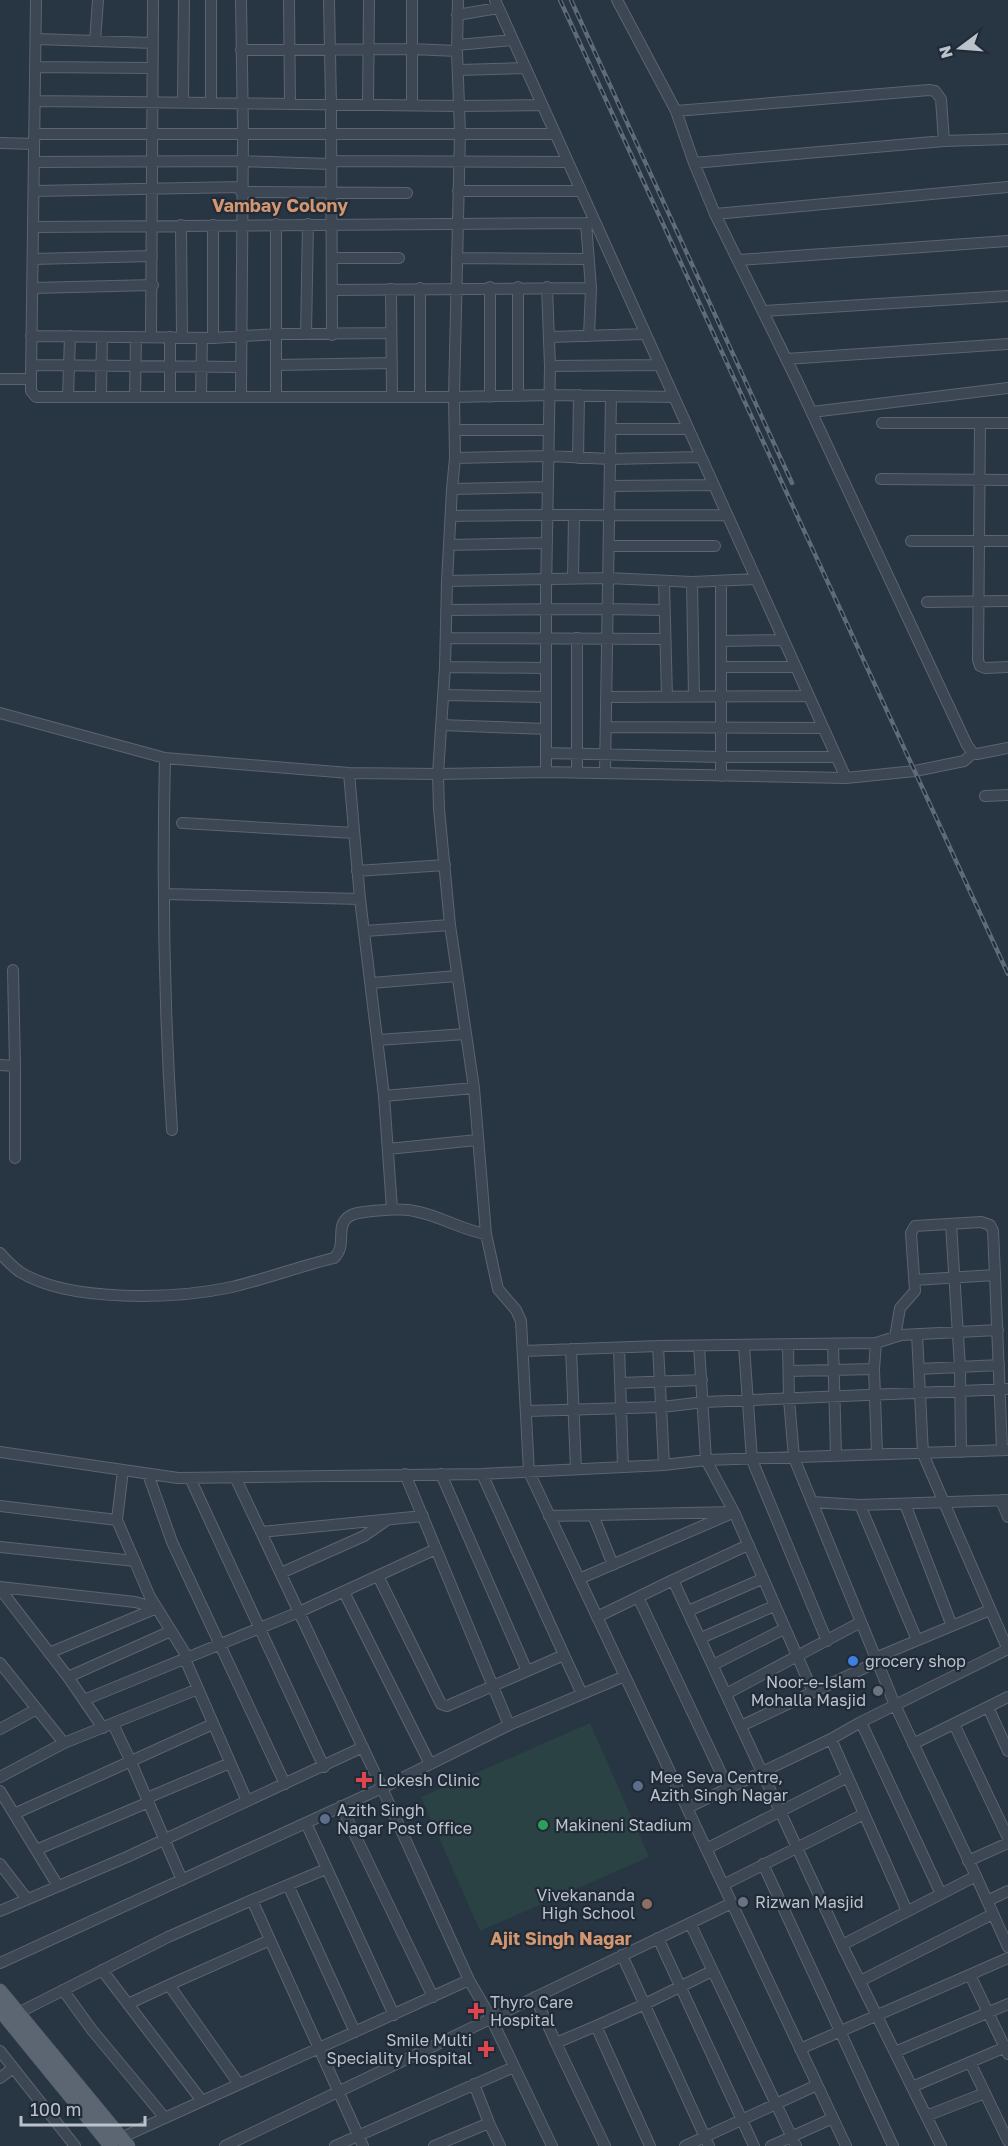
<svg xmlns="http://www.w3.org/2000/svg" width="1008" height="2146" font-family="'Golos Text',sans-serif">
<rect width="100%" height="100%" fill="#283543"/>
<path fill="#2a4244" d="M590,1723L649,1857L480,1931L421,1797Z"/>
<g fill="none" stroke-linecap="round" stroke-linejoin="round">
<g stroke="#5b6470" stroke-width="12">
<path id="minor" d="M36,0L31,379V391L36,397H454L550,395L674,397
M211,0V102
M289,0L290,104
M329,0L331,104L332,335
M412,0V105
M458,0L457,51L460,133L454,397L455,458L452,489L447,581L445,667L438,774L439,809L450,925L474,1088L486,1234L498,1289L516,1310L521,1321L529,1472L846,2146
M495,0L846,778
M617,0L676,111L694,163L715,214L797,381L967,745L973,753L977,754L1008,748
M457,15L498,8
M37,39L153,43
M95,41L98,0
M457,45L513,40
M241,50L412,49L457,51
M36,67L152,68
M459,70L525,68
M36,101L458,106L542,105
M183,102L184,0
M368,105L369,0
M676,111L929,90L935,91L941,99L944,141
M35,134H555
M0,143L34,144
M331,161L568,162
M34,162L241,161L331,164
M694,163L944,141L1008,139
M34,191L241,187
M458,191H581
M241,192L407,193
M715,214L1008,187
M586,223L591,288L589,336
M181,225L182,337
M34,227L595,223
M332,258H399
M458,258L589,259
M33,259L152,256
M739,260L1008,241
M518,287V396
M33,288L153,285
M420,288V396
M391,289L392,396
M332,290L591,288
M764,311L1008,296
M306,334L308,224
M31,336L213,338L276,334L391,333
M151,337L153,0
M170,337V396
M550,337L645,334
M213,338V225
M786,359L1008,344
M31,365L240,367
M276,365V224
M550,366L659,365
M0,379H31
M101,395L102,337
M135,396L136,337
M201,396L202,338
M68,397L70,336
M241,397L243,132L241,0
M276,397V365L392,363
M490,397V287
M812,412L1008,388
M882,423H1008
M980,423L978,660L980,666L985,668L1008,667
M611,429H688
M455,430H549
M455,458L549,456L610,459L701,457
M578,458L579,395
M881,479L1008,480
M610,486L714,485
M452,489L548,487
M451,516C543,514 635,516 727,515
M911,541H1008
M449,545L547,543
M609,546H715
M573,578L574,515
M447,581L608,578L692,582L756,579
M664,582L667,697
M692,582L694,697
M927,602L1008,601
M446,610L608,609L664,610
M446,638L665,639
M721,641L783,640
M445,667L546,668
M721,667H795
M443,695L546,697
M606,697L809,696
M0,713L165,758L349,773L438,774L546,772L846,778L915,771L964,761L973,753
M441,725L546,729
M606,727L823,728
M546,753L721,757H836
M165,758C162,882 164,1006 172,1130
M546,772V592L550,366L547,287
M349,773L360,899L384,1096L392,1209
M577,773V638
M605,773L611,396
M721,776V581
M985,796L1008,795
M182,823L354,833
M357,871L445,865
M165,894L360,899
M365,931L450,925
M13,970L15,1066V1158
M371,983L457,976
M377,1040L466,1034
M0,1065L15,1066
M384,1096L474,1088
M388,1149L477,1140
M951,1224L960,1367L961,1452
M0,1253C6,1260 13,1267 20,1272C70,1303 176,1299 232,1287C266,1279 300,1266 334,1258C347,1246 336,1229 346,1219C352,1212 364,1212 372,1211C386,1210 400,1208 414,1211C439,1215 461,1230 486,1234
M914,1280L995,1275
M917,1334L923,1454L1008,1650
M895,1337L900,1308L915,1291L911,1233L915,1226L981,1222L990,1225L993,1231L995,1275L1002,1450
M876,1343L874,1369L877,1453
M833,1344L836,1455
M788,1345L789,1399L794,1458L895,1705L976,1876
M658,1346L664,1465
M699,1346L706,1460L734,1512L813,1692
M744,1346L752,1460L827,1641
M619,1348L623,1467
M571,1349L576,1469
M523,1351L658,1346L876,1343L901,1335L998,1330
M919,1369L999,1365
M789,1371L874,1369
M620,1383L702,1380
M527,1411L662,1407L704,1402L1008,1389
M0,1452L178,1478L482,1474L664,1465L706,1460L1008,1450
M148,1474L172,1542L285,1784
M405,1474L509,1725
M441,1474L527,1671
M190,1478L324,1767
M236,1479L382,1788L469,1980L491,2018L552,2146
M1001,1500L1008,1517
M812,1502L860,1505L917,1640
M905,1504L952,1626
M860,1505L1008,1500
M0,1506L117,1520L123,1470
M593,1515L613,1565
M549,1516L734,1512
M117,1520L150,1597L188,1658
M261,1532L423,1516
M0,1547L135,1561
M281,1573L364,1536L387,1520
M378,1576L441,1704L447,1706L564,1655L482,1474
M579,1579L728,1515
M673,1580L748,1545
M0,1587L135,1602L157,1608
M0,1589L68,1677L103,1728
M344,1592L430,1764
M638,1597L728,1788
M688,1611L762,1579
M597,1617L673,1580L842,1945
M701,1638L774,1606
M49,1653L157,1608
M564,1655L582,1694
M875,1658L990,1610
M185,1659L247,1801
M0,1663L64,1743L198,1689
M713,1665L784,1629
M68,1677L171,1631
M726,1694L861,1622
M84,1700L299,1612L436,1549
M988,1707L1008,1751
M861,1722L941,1894
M113,1724L131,1762L182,1880
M954,1724L1008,1838
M741,1726L877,1662
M0,1729L37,1709
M831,1739L907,1911
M913,1744L1008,1697
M0,1777L64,1743
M0,1791L58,1886
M147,1798L230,1763
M341,1806L433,1997
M687,1808L831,1739L861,1722L1008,1649
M14,1814L213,1724
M306,1823L394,2015
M706,1849L848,1777
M36,1850L149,1802
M968,1861L1008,1843
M0,1864L27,1899
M763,1864L893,2146
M288,1885L355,2032
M723,1885L864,1814
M252,1900L326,1869
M987,1901L1008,1891
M0,1911L127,1857L363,1747
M690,1923L796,2146
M658,1938L754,2146
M622,1955L709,2146
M0,1963L382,1788L509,1725L625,1676
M102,1970L202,2101
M970,1975L1008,2054
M860,1981L993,1914
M169,1985L270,1940
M63,1990L92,2030L165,2118
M535,1997L556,2043
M128,2004L169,1985L239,2084
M18,2013L168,1937L252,1900L363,2146
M596,2026L645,2004L712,1971
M800,2049L1008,1958
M0,2051L75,2146
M895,2052L1008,2004
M970,2062L1008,2141
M0,2078L13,2068
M912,2087L1008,2046
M926,2116L985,2093
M489,2123L500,2146
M114,2141L469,1980
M225,2146L732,1903
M335,2146L514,2067
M434,2146L489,2123L474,2084
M605,2146L556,2043L596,2026L650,2146
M685,2146L817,2085
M771,2146L833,2118
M941,2146L842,1945L976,1876L1008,1947"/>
</g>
<g stroke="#49525f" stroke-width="15">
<path id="major" d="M0,1991L128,2146
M0,2010L111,2146"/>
</g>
<use href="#minor" stroke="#3d4753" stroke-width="10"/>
<use href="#major" stroke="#5b6672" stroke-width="14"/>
<g stroke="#5f6b79" stroke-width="4.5">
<path id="rail" d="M560,0L1008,974
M571,0L792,483"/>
</g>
<use href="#rail" stroke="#212b38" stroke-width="2" stroke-dasharray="7" stroke-linecap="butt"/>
</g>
<circle fill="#3f7fe0" stroke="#212b38" stroke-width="2" cx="853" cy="1661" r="6"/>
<g fill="#6b7280" stroke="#212b38" stroke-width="2">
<circle cx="878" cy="1691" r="6"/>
<circle cx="743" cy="1902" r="6"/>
</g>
<g fill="#e0444e" stroke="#212b38" stroke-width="2">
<path d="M361 1771h6v6h6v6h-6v6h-6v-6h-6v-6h6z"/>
<path d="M473 2002h6v6h6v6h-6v6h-6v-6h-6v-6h6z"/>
<path d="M483 2040h6v6h6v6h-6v6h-6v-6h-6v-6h6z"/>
</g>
<g fill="#5c6f8a" stroke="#212b38" stroke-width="2">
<circle cx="638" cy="1786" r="6"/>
<circle cx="325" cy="1819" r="6"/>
</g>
<circle fill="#2e9e5b" stroke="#212b38" stroke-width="2" cx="543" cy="1825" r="6"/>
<circle fill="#8d6e63" stroke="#212b38" stroke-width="2" cx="647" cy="1904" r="6"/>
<g text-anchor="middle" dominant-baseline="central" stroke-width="4.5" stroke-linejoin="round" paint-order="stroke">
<g font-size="16" fill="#bac2cc" stroke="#212b38" text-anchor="start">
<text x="865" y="1661">grocery shop</text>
<text x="866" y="1682" text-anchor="end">Noor-e-Islam<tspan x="866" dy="18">Mohalla Masjid</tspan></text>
<text x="650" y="1777">Mee Seva Centre,<tspan x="650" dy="18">Azith Singh Nagar</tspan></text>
<text x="378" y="1780">Lokesh Clinic</text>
<text x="337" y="1810">Azith Singh<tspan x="337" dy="18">Nagar Post Office</tspan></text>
<text x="555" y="1825">Makineni Stadium</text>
<text x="635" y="1895" text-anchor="end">Vivekananda<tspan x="635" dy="18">High School</tspan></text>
<text x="755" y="1902">Rizwan Masjid</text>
<text x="490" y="2002">Thyro Care<tspan x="490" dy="18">Hospital</tspan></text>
<text x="472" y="2040" text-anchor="end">Smile Multi<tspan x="472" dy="18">Speciality Hospital</tspan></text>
</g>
<g font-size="18" font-weight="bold" fill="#d4966e" stroke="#212b38">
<text x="280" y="205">Vambay Colony</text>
<text x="561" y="1938">Ajit Singh Nagar</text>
</g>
</g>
<g transform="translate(960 48) rotate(254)" stroke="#212b38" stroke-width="4.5" paint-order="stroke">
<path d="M0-4.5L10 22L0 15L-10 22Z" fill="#bac2cc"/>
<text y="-9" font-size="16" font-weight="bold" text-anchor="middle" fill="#bac2cc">N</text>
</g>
<path d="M21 2116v9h124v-9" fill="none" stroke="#bac2cc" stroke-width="3"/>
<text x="30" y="2116" font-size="18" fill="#bac2cc" stroke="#212b38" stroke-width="4.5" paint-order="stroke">100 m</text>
</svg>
